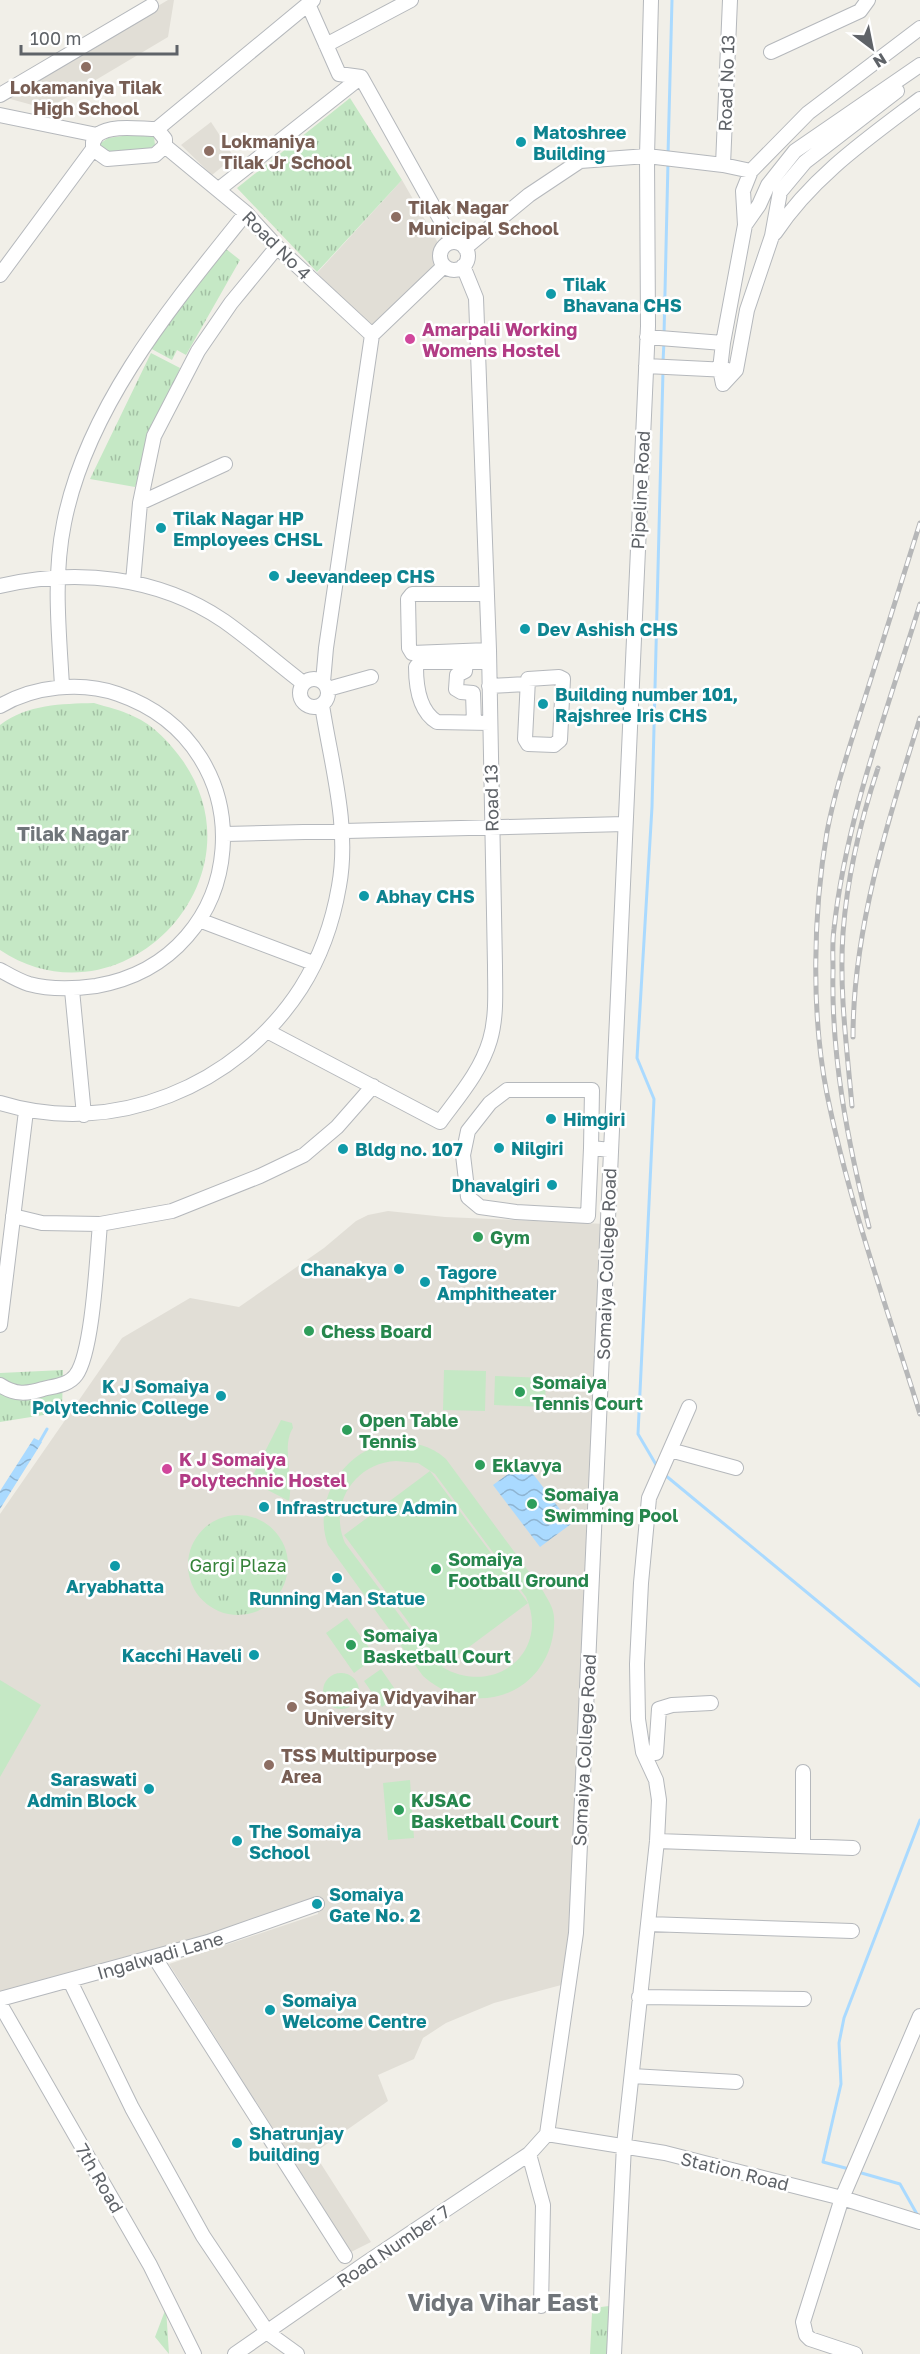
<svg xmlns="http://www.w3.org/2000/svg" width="920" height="2354" font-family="'Golos Text',sans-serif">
<defs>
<pattern id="park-tufts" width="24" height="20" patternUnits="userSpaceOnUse" patternTransform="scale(1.5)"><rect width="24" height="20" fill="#c5e8c5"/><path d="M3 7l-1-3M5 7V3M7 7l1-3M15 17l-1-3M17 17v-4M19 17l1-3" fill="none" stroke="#a3c0a4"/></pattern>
<pattern id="water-waves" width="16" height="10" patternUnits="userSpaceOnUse" patternTransform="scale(1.5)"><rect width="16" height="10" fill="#aadaff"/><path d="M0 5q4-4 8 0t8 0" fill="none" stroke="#8eb4d2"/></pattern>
</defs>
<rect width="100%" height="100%" fill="#f1efe8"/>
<path fill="#e1ded6" d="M168,0H174L168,37L47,109L3,97Z
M211,122L234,157L212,175L181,145Z
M402,180L445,255L371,326L317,273Z
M388,1211L445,1217L606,1224L573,1931L565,1984L494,2003L446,2023L423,2038L414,2059L378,2075L388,2101L314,2153L371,2242L351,2252L169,1964L318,1914L317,1900L207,1940L0,1997V1514L122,1338L190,1298L239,1307L324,1248L356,1221L368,1215Z"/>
<path fill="#c5e8c5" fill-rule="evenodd" d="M144,133L154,137L155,145L145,151L107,154L101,150V143L108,138Z
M444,1370L486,1371L485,1411L443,1410Z
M495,1376L546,1378L545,1407L494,1405Z
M281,1420L292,1423L293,1428C281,1446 294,1478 289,1501L250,1481Z
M394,1442C413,1442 431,1445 446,1459L543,1591C546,1597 550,1602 552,1608C556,1618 554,1633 551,1644C534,1702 466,1715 423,1676L328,1545C311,1499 346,1447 394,1442ZM396,1461L418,1463L435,1474L526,1597C551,1654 493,1697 442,1667L528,1603L430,1471L344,1535L441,1666L434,1661L345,1543C328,1504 355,1463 396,1461Z
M347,1618L376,1657L354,1673L326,1633Z
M381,1669L399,1695L382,1707L364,1681Z
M323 1691a18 18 0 1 1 36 0a18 18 0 1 1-36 0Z
M0,1680L41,1705L0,1777Z
M410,1780L414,1838L388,1840L383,1783Z"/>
<path fill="url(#park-tufts)" d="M350,98L402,180L317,272L237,188Z
M221,245L240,260L186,355L177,350L172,360L148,347Z
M151,353L180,368L135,487L90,479Z
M94,703C107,707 121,710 133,716C154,725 170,743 183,761C266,881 120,1030 0,950V725C28,704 61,704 94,703Z
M63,1370L62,1412L0,1422V1373Z
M188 1565a50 50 0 1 1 100 0a50 50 0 1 1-100 0Z
M609,2306L616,2311L614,2354H590L592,2313L601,2307Z
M166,2308L169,2354L155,2337Z"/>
<path fill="url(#water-waves)" d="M34,1438L42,1442L0,1509V1491Z
M524,1462L571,1524L540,1547L493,1485Z"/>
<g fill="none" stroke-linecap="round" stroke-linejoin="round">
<path stroke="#aadaff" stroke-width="3" d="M668,155L672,0
M664,335L668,162
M663,362L664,341
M39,1443L47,1429
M658,1468L638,1434L654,1099L637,1058L652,807L663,371
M665,1475L920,1686
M849,2169L823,2162L841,2084L839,2043L844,2018L920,1820
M858,2172L900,2184L918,2216"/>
<g stroke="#b5b8bc" stroke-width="16">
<path id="minor" d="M308,4L339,74L361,77
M326,45L411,0
M771,52L860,11L868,0
M361,77L453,242
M0,95L151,6
M0,115L97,135
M157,129L313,0
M97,135C112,124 139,129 157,129L165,139V146L246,213L277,247L372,335
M93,149L107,159L155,155L165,146
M723,165L730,0
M219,189L361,77
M745,225L743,191L751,171L808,113L920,28
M775,233C812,177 867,139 920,99
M440 256a14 14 0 1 1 28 0a14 14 0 1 1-28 0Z
M465,248L529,195L580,161L647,156L723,165L751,171
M0,275L93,149V142L97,135
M372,335L444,266
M647,337L723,343
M646,366L728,370
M723,384L720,369L723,343L745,225L759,205L768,185L795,151L920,65
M723,384L736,370L747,310L772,236L780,192L805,162L897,91
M140,503L225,464
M133,582L140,503L154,436L198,351L231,303L277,247
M0,586C76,568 158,576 224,621C251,640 277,663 303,683
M487,594H412L408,599L409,648L412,653L489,650
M466,662L465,671L457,675L456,689L461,692L473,693L474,723
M489,662H420L416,667C416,687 419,711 437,722L490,723
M559,677L563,679L560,740L554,745L528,744L525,739L528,679Z
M300 693a14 14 0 1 1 28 0a14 14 0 1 1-28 0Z
M323,682L326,648L372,335
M62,686C59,632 53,577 64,523C87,406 173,304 246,213
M489,686L527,684
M328,689L371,677
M0,706C34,686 81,681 118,694C269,746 253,959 96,986C74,989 51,990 29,984C19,981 9,975 0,970
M225,834L625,824
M199,920L313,963
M72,990L84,1115
M267,1031L440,1122C459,1096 481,1071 490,1040C497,1016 495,990 495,966L489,650L476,298L463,266
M0,1103C113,1138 238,1086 301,988C320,958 333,921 339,886C350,826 331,764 322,705
M591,1148L588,1216L516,1212L480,1207L468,1197L463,1155L468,1131L490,1103L507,1090H592L591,1148L611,1150
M13,1216L42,1223L100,1224L172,1211L260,1176L304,1155L337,1127L373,1086
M0,1325L26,1111
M0,1385C15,1395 27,1394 43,1389C55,1386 69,1385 76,1375C93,1352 97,1256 100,1224
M670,1450L736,1468
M643,1752L656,1753L659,1709L672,1705L711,1703
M657,1841L853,1848
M803,1846V1772
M648,1924L852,1931
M155,1958L345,2256
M70,1981L132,2108L203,2236L268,2333L297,2354
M639,1997L804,1999
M0,1999L208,1942L317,1904
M0,2004L150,2265L194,2354
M632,2076L736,2082
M547,2134L576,1933L648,326L647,156L651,0
M547,2134L665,2153L842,2198L920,2222
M529,2154L543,2205L541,2306
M235,2354L366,2263L529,2154L547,2134
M614,2354L624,2145L657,1841L659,1800L656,1780L643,1752L638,1719L637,1664L641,1583L649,1498L689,1407
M855,2354L810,2339L806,2335L803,2322L842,2198L920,2016"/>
</g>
<use href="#minor" stroke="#fff" stroke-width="14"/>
<g stroke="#b6b7b8" stroke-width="5">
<path id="rail" d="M920,523C901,583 882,643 863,704C850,746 835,789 827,832C813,913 811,1014 827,1094C849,1203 887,1308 920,1414
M853,1037C853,929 888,820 920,718
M852,1106C847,1049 839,990 843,933C847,879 861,819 878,768
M869,1227C848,1143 831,1057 833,970C833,957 832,943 834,929C846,818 887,711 920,604"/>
</g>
<use href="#rail" stroke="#fff" stroke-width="3" stroke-dasharray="9" stroke-linecap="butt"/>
</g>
<g fill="#8d6e63" stroke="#fff" stroke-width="2">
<circle cx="86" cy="67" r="6"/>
<circle cx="209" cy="151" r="6"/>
<circle cx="396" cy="217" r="6"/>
<circle cx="292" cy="1707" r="6"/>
<circle cx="269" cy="1765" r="6"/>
</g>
<g fill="#0f9aa8" stroke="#fff" stroke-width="2">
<circle cx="521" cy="142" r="6"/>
<circle cx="551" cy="294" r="6"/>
<circle cx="161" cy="528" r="6"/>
<circle cx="274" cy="576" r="6"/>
<circle cx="525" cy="629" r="6"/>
<circle cx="543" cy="704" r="6"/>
<circle cx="364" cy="896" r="6"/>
<circle cx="551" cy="1119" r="6"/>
<circle cx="499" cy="1148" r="6"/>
<circle cx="343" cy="1149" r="6"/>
<circle cx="552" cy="1185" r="6"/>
<circle cx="399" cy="1269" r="6"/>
<circle cx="425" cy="1282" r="6"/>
<circle cx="221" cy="1396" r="6"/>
<circle cx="264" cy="1507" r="6"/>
<circle cx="115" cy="1566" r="6"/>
<circle cx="337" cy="1578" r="6"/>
<circle cx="254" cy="1655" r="6"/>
<circle cx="149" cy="1789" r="6"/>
<circle cx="237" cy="1841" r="6"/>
<circle cx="317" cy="1904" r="6"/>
<circle cx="270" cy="2010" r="6"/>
<circle cx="237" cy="2143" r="6"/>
</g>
<g fill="#d1479c" stroke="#fff" stroke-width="2">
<circle cx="410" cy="339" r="6"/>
<circle cx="167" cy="1469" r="6"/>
</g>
<g fill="#2e9e5b" stroke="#fff" stroke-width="2">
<circle cx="478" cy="1237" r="6"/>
<circle cx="309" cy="1331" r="6"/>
<circle cx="520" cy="1392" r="6"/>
<circle cx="347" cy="1430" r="6"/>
<circle cx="480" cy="1465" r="6"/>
<circle cx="532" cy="1504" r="6"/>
<circle cx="436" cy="1569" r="6"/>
<circle cx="351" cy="1645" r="6"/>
<circle cx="399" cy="1810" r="6"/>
</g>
<g text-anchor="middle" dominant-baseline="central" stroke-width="5" stroke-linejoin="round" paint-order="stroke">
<g font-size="18" fill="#5f6368" stroke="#fff">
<text transform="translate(726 83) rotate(-88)">Road No 13</text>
<text transform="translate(277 245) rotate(45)">Road No 4</text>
<text transform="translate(640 490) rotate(-87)">Pipeline Road</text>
<text transform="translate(491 798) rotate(-91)">Road 13</text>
<text transform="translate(606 1264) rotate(-88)">Somaiya College Road</text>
<text transform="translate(584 1750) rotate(-87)">Somaiya College Road</text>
<text transform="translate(160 1955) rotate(-16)">Ingalwadi Lane</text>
<text transform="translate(735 2171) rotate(14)">Station Road</text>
<text transform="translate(100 2178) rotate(60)">7th Road</text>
<text transform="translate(393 2246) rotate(-34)">Road Number 7</text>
</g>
<g font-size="18" font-weight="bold" fill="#785e54" stroke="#fff" text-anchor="start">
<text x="86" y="87" text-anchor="middle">Lokamaniya Tilak<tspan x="86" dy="21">High School</tspan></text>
<text x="221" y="141">Lokmaniya<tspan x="221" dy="21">Tilak Jr School</tspan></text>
<text x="408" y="207">Tilak Nagar<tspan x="408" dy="21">Municipal School</tspan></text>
<text x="304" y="1697">Somaiya Vidyavihar<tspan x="304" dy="21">University</tspan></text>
<text x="281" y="1755">TSS Multipurpose<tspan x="281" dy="21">Area</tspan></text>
</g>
<g font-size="18" font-weight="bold" fill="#0d838f" stroke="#fff" text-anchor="start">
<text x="533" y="132">Matoshree<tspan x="533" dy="21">Building</tspan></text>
<text x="563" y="284">Tilak<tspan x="563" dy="21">Bhavana CHS</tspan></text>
<text x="173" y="518">Tilak Nagar HP<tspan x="173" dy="21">Employees CHSL</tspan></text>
<text x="286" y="576">Jeevandeep CHS</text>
<text x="537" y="629">Dev Ashish CHS</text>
<text x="555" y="694">Building number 101,<tspan x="555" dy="21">Rajshree Iris CHS</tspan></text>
<text x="376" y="896">Abhay CHS</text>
<text x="563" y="1119">Himgiri</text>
<text x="511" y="1148">Nilgiri</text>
<text x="355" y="1149">Bldg no. 107</text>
<text x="540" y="1185" text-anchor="end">Dhavalgiri</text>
<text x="387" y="1269" text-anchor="end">Chanakya</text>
<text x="437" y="1272">Tagore<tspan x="437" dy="21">Amphitheater</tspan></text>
<text x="209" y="1386" text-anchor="end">K J Somaiya<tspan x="209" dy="21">Polytechnic College</tspan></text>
<text x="276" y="1507">Infrastructure Admin</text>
<text x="115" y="1586" text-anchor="middle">Aryabhatta</text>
<text x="337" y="1598" text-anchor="middle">Running Man Statue</text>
<text x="242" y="1655" text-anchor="end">Kacchi Haveli</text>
<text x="137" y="1779" text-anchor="end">Saraswati<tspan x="137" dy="21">Admin Block</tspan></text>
<text x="249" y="1831">The Somaiya<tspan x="249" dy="21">School</tspan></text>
<text x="329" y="1894">Somaiya<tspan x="329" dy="21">Gate No. 2</tspan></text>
<text x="282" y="2000">Somaiya<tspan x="282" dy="21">Welcome Centre</tspan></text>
<text x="249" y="2133">Shatrunjay<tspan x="249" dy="21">building</tspan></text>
</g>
<g font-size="18" font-weight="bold" fill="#b23c85" stroke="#fff" text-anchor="start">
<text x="422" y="329">Amarpali Working<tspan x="422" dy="21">Womens Hostel</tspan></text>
<text x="179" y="1459">K J Somaiya<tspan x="179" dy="21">Polytechnic Hostel</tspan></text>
</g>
<g font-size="18" font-weight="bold" fill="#27864d" stroke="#fff" text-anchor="start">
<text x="490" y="1237">Gym</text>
<text x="321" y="1331">Chess Board</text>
<text x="532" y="1382">Somaiya<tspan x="532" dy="21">Tennis Court</tspan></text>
<text x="359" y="1420">Open Table<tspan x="359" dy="21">Tennis</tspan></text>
<text x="492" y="1465">Eklavya</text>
<text x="544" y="1494">Somaiya<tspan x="544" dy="21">Swimming Pool</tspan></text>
<text x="448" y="1559">Somaiya<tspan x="448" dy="21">Football Ground</tspan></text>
<text x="363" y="1635">Somaiya<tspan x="363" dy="21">Basketball Court</tspan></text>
<text x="411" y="1800">KJSAC<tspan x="411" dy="21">Basketball Court</tspan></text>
</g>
<g font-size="18" fill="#348238" stroke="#fff">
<text x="238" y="1565">Gargi Plaza</text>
</g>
<g font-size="20" font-weight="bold" fill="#70757a" stroke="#fff">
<text x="73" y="833">Tilak Nagar</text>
</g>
<g font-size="24" font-weight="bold" fill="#70757a" stroke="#fff">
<text x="503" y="2301">Vidya Vihar East</text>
</g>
</g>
<g transform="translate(872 48) rotate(148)" stroke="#ffffff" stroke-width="4.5" paint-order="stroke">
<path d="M0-4.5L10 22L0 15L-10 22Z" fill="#5f6368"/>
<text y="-9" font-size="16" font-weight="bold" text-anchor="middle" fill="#5f6368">N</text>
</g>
<path d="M21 45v9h156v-9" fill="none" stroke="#5f6368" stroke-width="3"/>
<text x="30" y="45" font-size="18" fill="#5f6368" stroke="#ffffff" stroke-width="4.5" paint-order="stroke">100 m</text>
</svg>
